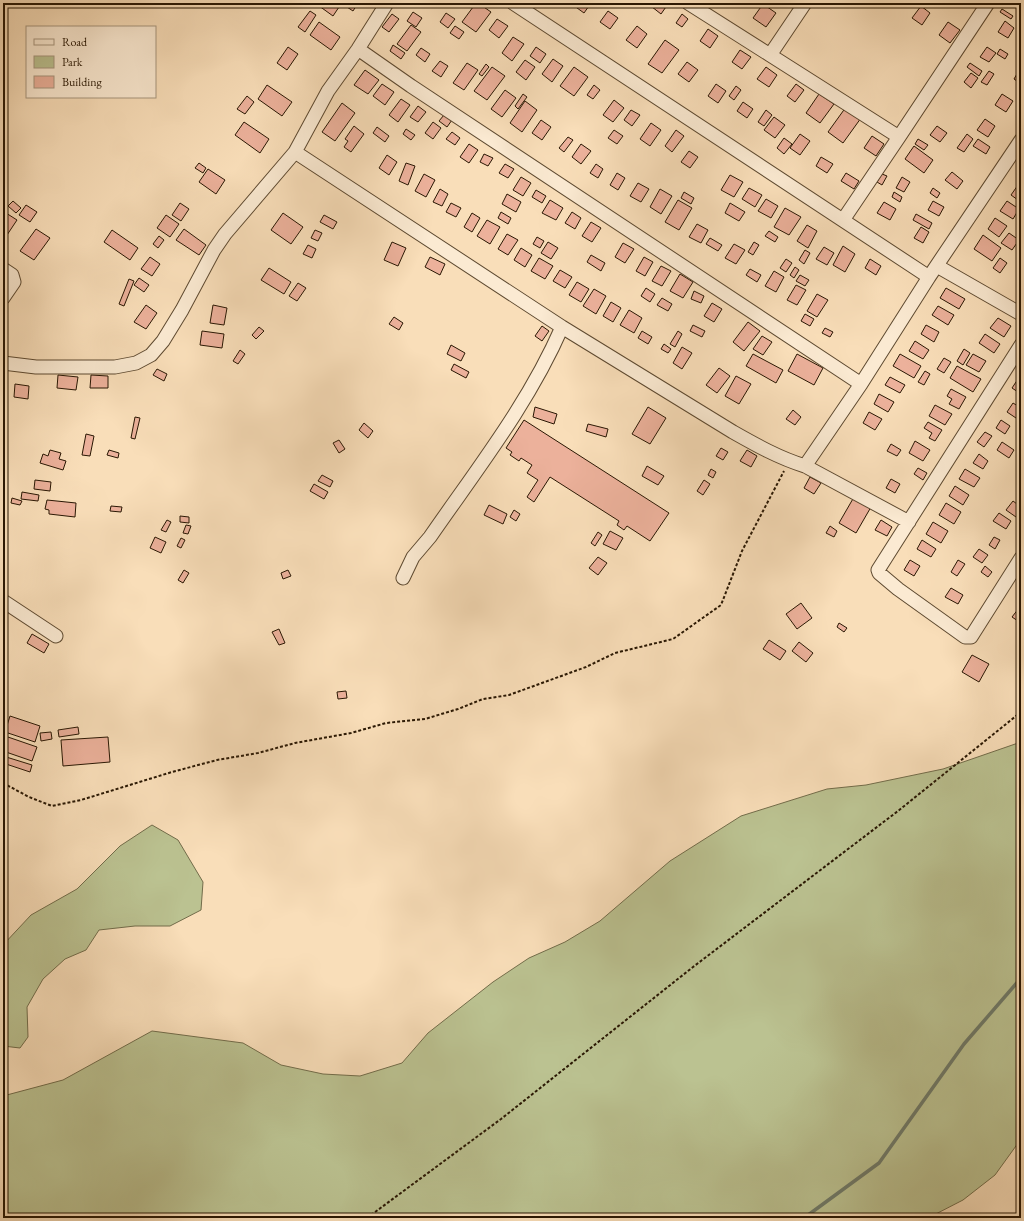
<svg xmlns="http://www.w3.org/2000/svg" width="1024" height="1221" font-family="'EB Garamond',serif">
<rect width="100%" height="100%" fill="#f9deb9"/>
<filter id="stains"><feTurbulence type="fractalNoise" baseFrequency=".005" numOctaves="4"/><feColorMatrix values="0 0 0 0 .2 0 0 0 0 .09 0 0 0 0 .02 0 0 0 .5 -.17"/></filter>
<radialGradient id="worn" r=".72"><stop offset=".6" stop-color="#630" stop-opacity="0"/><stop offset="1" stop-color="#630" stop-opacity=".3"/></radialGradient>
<path fill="#bbc291" stroke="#726c4a" d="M1021,742V1139L995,1175L963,1200L928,1218H3V1096L63,1080L152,1031L243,1043L281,1065L323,1074L360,1076L402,1063L428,1033L493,982L529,958L565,942L600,921L670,861L741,816L827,789L866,785L943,769Z
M152,825L178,840L203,882L201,910L170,926H135L99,930L86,950L65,959L43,979L27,1007L28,1037L20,1048L3,1046V945L31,915L77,889L120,846Z"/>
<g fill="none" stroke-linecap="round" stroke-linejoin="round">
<path stroke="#6f7a69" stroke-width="3.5" d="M804,1218L879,1163L964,1044L1021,978"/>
</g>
<path fill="#ecb19b" stroke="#291703" d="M315,3H334L339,7L333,16Z
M341,3H358L353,11Z
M476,3H478L491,12L476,32L462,22Z
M574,3H591L584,13L573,5Z
M647,3H667L668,4L661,14Z
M763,4L776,13L766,27L753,18Z
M921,6L930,13L922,25L912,18Z
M1002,9L1013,16L1011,19L1000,12Z
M310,11L316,15L305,32L298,27Z
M608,11L618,18L610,29L600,22Z
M413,12L422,18L416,27L407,21Z
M446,13L455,19L448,28L440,22Z
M392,14L399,19L389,32L382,27Z
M682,14L688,19L682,27L676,23Z
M497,19L508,26L499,38L489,30Z
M1005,21L1014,28L1008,38L998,32Z
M319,22L340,37L331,50L310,35Z
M948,22L960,30L950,43L939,35Z
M411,25L421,32L407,51L397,44Z
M455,26L464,32L459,39L450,33Z
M637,26L647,34L637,48L626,40Z
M708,29L718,36L710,48L700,41Z
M513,37L524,44L512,61L502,53Z
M665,40L679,50L662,73L648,64Z
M393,45L405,53L401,59L390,51Z
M288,47L298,54L287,70L277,63Z
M536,47L546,54L540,63L530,56Z
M987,47L996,53L989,62L980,57Z
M421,48L430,54L425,62L416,55Z
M1000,49L1008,54L1005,59L997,54Z
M740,50L751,57L742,69L732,62Z
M553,59L563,66L552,82L542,74Z
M525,60L535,67L526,80L516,72Z
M440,61L448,66L441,77L432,71Z
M687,62L698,70L689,82L678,74Z
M467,63L478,70L464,90L453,83Z
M970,63L982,71L979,76L967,67Z
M486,64L489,67L482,76L479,74Z
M492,67L505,76L487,100L474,91Z
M574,67L588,77L574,96L560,86Z
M766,67L777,75L769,87L757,79Z
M1021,67V84L1014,79Z
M365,70L379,80L368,94L354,85Z
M989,71L994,74L987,85L981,82Z
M971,73L978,78L971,88L964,82Z
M382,84L394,92L385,105L373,96Z
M716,84L726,91L718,103L708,96Z
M796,84L804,90L795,102L787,96Z
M267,85L292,102L282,116L258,99Z
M594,85L600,90L593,99L587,95Z
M736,86L741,90L734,100L729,96Z
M505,90L516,98L502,117L491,109Z
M523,94L527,97L518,109L515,106Z
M819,94L834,104L820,123L806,113Z
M1002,94L1013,101L1006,112L995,105Z
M247,96L254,102L245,114L237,109Z
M401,99L410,105L398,122L389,115Z
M614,100L624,108L613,122L603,115Z
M525,101L537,110L522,132L510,123Z
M743,102L753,109L747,118L737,111Z
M342,103L355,113L335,141L322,132Z
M418,106L426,112L418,122L410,117Z
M846,107L861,118L843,143L828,132Z
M631,110L640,115L632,126L624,120Z
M766,110L772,115L764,126L758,122Z
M444,115L452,120L447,127L439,121Z
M774,117L785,125L775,138L764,130Z
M985,119L995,126L988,137L977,130Z
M541,120L551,127L542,140L532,133Z
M244,122L269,139L260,153L235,135Z
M433,122L441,128L433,139L425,133Z
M651,123L661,130L650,146L640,139Z
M354,126L364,134L351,152L344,147L348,141L345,139Z
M937,126L947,133L940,142L930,135Z
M377,127L389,136L385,142L373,133Z
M406,129L415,135L411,140L403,134Z
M614,130L623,136L617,144L608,138Z
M676,130L684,136L672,152L665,146Z
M452,132L460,138L455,145L446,139Z
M800,134L810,141L800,155L790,148Z
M967,134L973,139L964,152L957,148Z
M872,136L884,144L876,156L864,148Z
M568,137L573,140L564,152L559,148Z
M784,138L792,144L784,154L777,148Z
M918,139L928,145L924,150L915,144Z
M978,139L990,147L986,154L973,146Z
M469,144L478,150L469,163L460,157Z
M581,144L591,151L581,164L572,157Z
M914,146L933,160L924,173L905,159Z
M689,151L698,157L690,168L681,162Z
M484,154L493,158L488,166L480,162Z
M387,155L397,162L389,175L379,168Z
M821,157L833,164L827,173L816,166Z
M199,163L206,168L203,173L195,168Z
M406,163L415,166L408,185L399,181Z
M505,164L514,169L508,178L499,173Z
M596,164L603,169L598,178L590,173Z
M208,169L225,180L216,194L199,182Z
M952,172L963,181L957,189L945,180Z
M617,173L625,178L618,190L610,185Z
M846,173L859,181L854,189L841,181Z
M424,174L435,180L426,197L415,191Z
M882,174L887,176L882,185L877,182Z
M730,175L743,182L734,197L721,190Z
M521,177L531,183L523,196L513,190Z
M902,177L910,182L904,192L896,188Z
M638,183L649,189L641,202L630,196Z
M1018,185L1021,187V195L1018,200L1011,195Z
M749,188L762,195L755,207L742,199Z
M933,188L940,193L937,198L930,193Z
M440,189L448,194L442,206L433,202Z
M660,189L672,196L661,214L650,207Z
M536,190L546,196L542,203L532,197Z
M684,192L694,198L691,204L681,198Z
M894,192L902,197L900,202L892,197Z
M507,194L521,202L516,212L502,204Z
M766,199L778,206L771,218L758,211Z
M550,200L563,208L556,220L542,213Z
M678,200L692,208L679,230L665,222Z
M13,201L21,208L16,213L8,206Z
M933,201L944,207L939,216L928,210Z
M1007,201L1019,209L1013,219L1000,211Z
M884,202L896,209L890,220L877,213Z
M180,203L189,209L181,221L172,215Z
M451,203L461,208L456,217L446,212Z
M730,203L745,212L739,221L725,213Z
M26,205L37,212L30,222L19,215Z
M785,208L801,217L789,235L774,227Z
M501,212L511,218L508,224L498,218Z
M572,212L581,218L575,229L565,223Z
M6,213L17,220L7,235L3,232V217Z
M283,213L303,227L291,244L271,230Z
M472,213L480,218L472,232L464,227Z
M916,214L932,223L929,229L913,220Z
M166,215L179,224L170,237L157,228Z
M324,215L337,222L333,229L320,222Z
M995,218L1007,226L999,237L988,229Z
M487,220L500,227L490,244L477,236Z
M591,222L601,228L592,242L582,236Z
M697,224L708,230L701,243L689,237Z
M807,225L817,231L808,248L797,241Z
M921,227L929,232L923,243L914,238Z
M36,229L50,238L34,260L20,251Z
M184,229L206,245L199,255L176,240Z
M112,230L138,248L130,260L104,242Z
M315,230L322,233L318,241L311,238Z
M769,231L778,237L775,242L765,236Z
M1009,233L1019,240L1012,250L1001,243Z
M507,234L518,240L508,255L498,249Z
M983,235L1001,248L992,261L974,249Z
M159,236L164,240L158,248L153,244Z
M537,237L544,241L540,248L533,244Z
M710,238L722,245L718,251L706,244Z
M392,242L406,248L398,266L384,260Z
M548,242L558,248L551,259L541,253Z
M754,242L759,245L753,255L748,252Z
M623,243L634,249L625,263L615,257Z
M734,244L745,250L736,264L725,258Z
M308,245L316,249L312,258L303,254Z
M843,246L855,254L845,272L833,265Z
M824,247L834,253L827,265L816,259Z
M521,248L532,255L525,267L514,260Z
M805,250L810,253L804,264L799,260Z
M591,255L605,263L601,271L587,262Z
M150,257L160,264L152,276L141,269Z
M430,257L445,264L440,275L425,267Z
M644,257L653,262L645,276L636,271Z
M539,258L553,266L545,279L531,271Z
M1000,258L1007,263L1000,273L993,268Z
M786,259L792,263L786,272L780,268Z
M870,259L881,266L876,275L865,268Z
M661,266L671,271L662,286L652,281Z
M795,267L799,270L794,278L790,275Z
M269,268L291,282L284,294L261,280Z
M750,269L761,275L757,282L746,275Z
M560,270L572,277L565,288L553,281Z
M774,271L784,277L776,292L765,286Z
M680,274L693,282L683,298L670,291Z
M800,275L809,280L805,286L796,281Z
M139,278L149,285L144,292L134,285Z
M129,279L134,281L124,306L119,304Z
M577,282L589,289L581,302L569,295Z
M298,283L306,288L297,301L289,296Z
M796,285L806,290L797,305L787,300Z
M646,288L655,294L650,302L641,296Z
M946,288L965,299L959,309L940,298Z
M594,289L606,296L596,314L583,306Z
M694,291L704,296L701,303L691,299Z
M817,294L828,300L817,317L807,311Z
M662,298L672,304L668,311L657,305Z
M611,302L621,308L613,322L603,316Z
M712,303L722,309L714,322L704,316Z
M146,305L157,313L146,329L134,322Z
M213,305L227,308L224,325L210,323Z
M938,306L954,315L948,325L932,315Z
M629,310L642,318L634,333L620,325Z
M805,314L814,319L810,326L801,321Z
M394,317L403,323L399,330L389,324Z
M998,318L1011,326L1004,337L990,328Z
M748,322L760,331L744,351L733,342Z
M693,325L705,331L702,337L690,331Z
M926,325L939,332L934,342L921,334Z
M542,326L549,331L542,341L535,336Z
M259,327L264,331L256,339L252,335Z
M825,328L833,332L830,337L822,333Z
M202,331L224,334L222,348L200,345Z
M642,331L652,337L648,344L638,338Z
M678,331L682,334L675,347L670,344Z
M985,334L1000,344L994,353L979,343Z
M762,336L772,342L763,355L753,349Z
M915,341L929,350L923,359L909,351Z
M664,344L671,349L668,353L661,349Z
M451,345L465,353L461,361L447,354Z
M682,347L692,353L682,369L673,363Z
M964,349L970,353L963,365L957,361Z
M240,350L245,354L238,364L233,361Z
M753,354L783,370L776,383L746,366Z
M797,354L823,368L814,385L788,371Z
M900,354L921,366L914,378L893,366Z
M973,354L986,361L979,372L966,365Z
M944,358L951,362L944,373L937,369Z
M454,364L469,372L466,378L451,370Z
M957,366L981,379L973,392L950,378Z
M719,368L730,376L717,393L706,385Z
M157,369L167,374L164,381L153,375Z
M925,371L930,374L924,385L918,382Z
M58,375L78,377L76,390L57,388Z
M91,375L108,376V388H90Z
M736,376L751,384L739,404L725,396Z
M1020,376L1021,377V394L1012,388Z
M890,377L905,385L900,393L885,385Z
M15,384L29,386L28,399L14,397Z
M951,389L966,397L959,409L949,404L952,399L947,396Z
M879,394L894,402L888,412L874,404Z
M1013,403L1021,408V411L1016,418L1007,412Z
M935,405L952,414L945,425L929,416Z
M535,407L557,414L554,424L533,417Z
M648,407L666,418L650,444L632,434Z
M793,410L801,417L795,425L786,419Z
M869,412L882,419L875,430L863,423Z
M135,417L140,418L135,439L131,438Z
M524,420L669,513L650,541L627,526L624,530L617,525L619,521L550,477L534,502L527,497L538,480L527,473L532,465L521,458L519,461L510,455L512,452L506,448Z
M1001,420L1010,426L1005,434L996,428Z
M928,422L942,430L935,441L929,438L932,433L924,428Z
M364,423L373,431L368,438L359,430Z
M588,424L608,429L606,437L586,431Z
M985,432L992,436L984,447L977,442Z
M86,434L94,436L90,456L82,455Z
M339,440L345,449L339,453L333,443Z
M915,441L930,450L923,461L909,453Z
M1002,442L1014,450L1009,458L997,450Z
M891,444L901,450L897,456L887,451Z
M721,448L728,452L723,460L716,456Z
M50,450L61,453L59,459L66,461L63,470L40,463L43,454L48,456Z
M109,450L119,453L118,458L107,455Z
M747,450L757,456L751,467L740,461Z
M979,454L988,461L983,469L973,463Z
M647,466L664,476L658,485L642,476Z
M918,468L927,473L923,480L914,474Z
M711,469L716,472L713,478L708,475Z
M965,469L980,478L974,487L959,479Z
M322,475L333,481L330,487L318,481Z
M810,477L821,483L814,494L804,488Z
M891,479L900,484L895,493L886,488Z
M35,480L51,482L50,491L34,489Z
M704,480L710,484L703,495L697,491Z
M314,484L328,492L324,499L310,491Z
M955,486L969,495L963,505L949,496Z
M22,492L39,495L38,501L21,499Z
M854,497L871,507L856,533L839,523Z
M12,498L22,501L20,505L11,503Z
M47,500L76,503L75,517L49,514V510L45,509Z
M1013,501L1021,507V510L1016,517L1006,510Z
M946,503L961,512L954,524L939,515Z
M489,505L507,514L503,524L484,515Z
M111,506L122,507L121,512L110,511Z
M514,510L520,514L516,521L510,517Z
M999,513L1011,521L1006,529L993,521Z
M180,516L189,517V523L180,522Z
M167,520L171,522L166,532L161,530Z
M881,520L892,527L887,536L875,530Z
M933,522L948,531L941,543L926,534Z
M186,525L191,526L188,534L183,533Z
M830,526L837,531L834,537L826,533Z
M610,531L623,538L616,550L603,544Z
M598,532L602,535L595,546L591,543Z
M155,537L166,542L161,553L150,548Z
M994,537L1000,540L995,549L989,545Z
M181,538L185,540L181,548L177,546Z
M922,540L936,549L931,557L917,549Z
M979,549L988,555L982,563L973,557Z
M598,557L607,563L598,575L589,568Z
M910,560L920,566L914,576L904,570Z
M958,560L965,564L957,576L951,572Z
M985,566L992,572L988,577L981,572Z
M184,570L189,573L183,583L178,580Z
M288,570L291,576L283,579L281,573Z
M951,588L963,595L958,604L945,597Z
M801,603L812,618L797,629L786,614Z
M1019,608L1021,609V623L1012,617Z
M839,623L847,628L844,632L837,627Z
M279,629L285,643L279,645L272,632Z
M32,634L49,644L44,653L27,643Z
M769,640L786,651L780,660L763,649Z
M799,642L813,653L806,662L792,651Z
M972,655L989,664L979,682L962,672Z
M346,691L347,698L338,699L337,692Z
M10,716L40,726L35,742L5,732Z
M78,727L79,734L59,737L58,730Z
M51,732L52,739L41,741L40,733Z
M5,736L37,747L32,761L3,751V741Z
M108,737L110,762L63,766L61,740Z
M3,756L32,765L30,772L3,763Z"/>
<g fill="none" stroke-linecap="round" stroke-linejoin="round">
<g stroke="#5d4930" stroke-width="15">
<path id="street" d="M513,3L929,277
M688,3L770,55
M805,3L770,55L899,137
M358,49L411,86L861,384
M295,152L562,327L733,432C756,445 779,458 805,466L909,522
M843,220L899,137L988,3
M937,266L1021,314
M3,269L12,275L14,282L3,298
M1021,345L878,570L879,573L898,589L965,637H971L1021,558
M3,363L36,367H115L136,363L151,355L163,341L182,310L214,250L225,234L295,152L328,91L358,49L387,3
M805,466L861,384L929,277L1021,140
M403,578L413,557L430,537C477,469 529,403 562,327
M3,601L56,636"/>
</g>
<path stroke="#291703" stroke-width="2" stroke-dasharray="3 2" stroke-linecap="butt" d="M3,783L29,797L52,806L81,800L172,772L217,760L258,753L295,743L351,733L386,723L425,719L458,709L483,699L509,695L586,667L615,653L673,639L721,605L742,551L784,471
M367,1218L501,1119L693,967L898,811L1021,712"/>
<use href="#street" stroke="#fbead2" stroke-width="13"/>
</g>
<rect width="1024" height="1221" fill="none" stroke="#f9deb9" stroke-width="16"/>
<rect x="4" y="4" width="1016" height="1213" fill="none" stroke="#291703" stroke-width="2"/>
<rect x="8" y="8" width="1008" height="1205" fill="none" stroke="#291703"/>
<rect x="26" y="26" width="130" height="72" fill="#fbead2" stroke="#a7967f"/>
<rect x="34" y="39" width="20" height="6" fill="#fbead2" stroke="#a7967f"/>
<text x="62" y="46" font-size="12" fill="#291703">Road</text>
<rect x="34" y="56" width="20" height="12" fill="#bbc291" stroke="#a7967f"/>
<text x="62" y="66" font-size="12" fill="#291703">Park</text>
<rect x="34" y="76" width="20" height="12" fill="#ecb19b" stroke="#a7967f"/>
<text x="62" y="86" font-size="12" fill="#291703">Building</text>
<rect width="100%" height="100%" filter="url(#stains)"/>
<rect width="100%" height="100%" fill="url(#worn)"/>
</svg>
